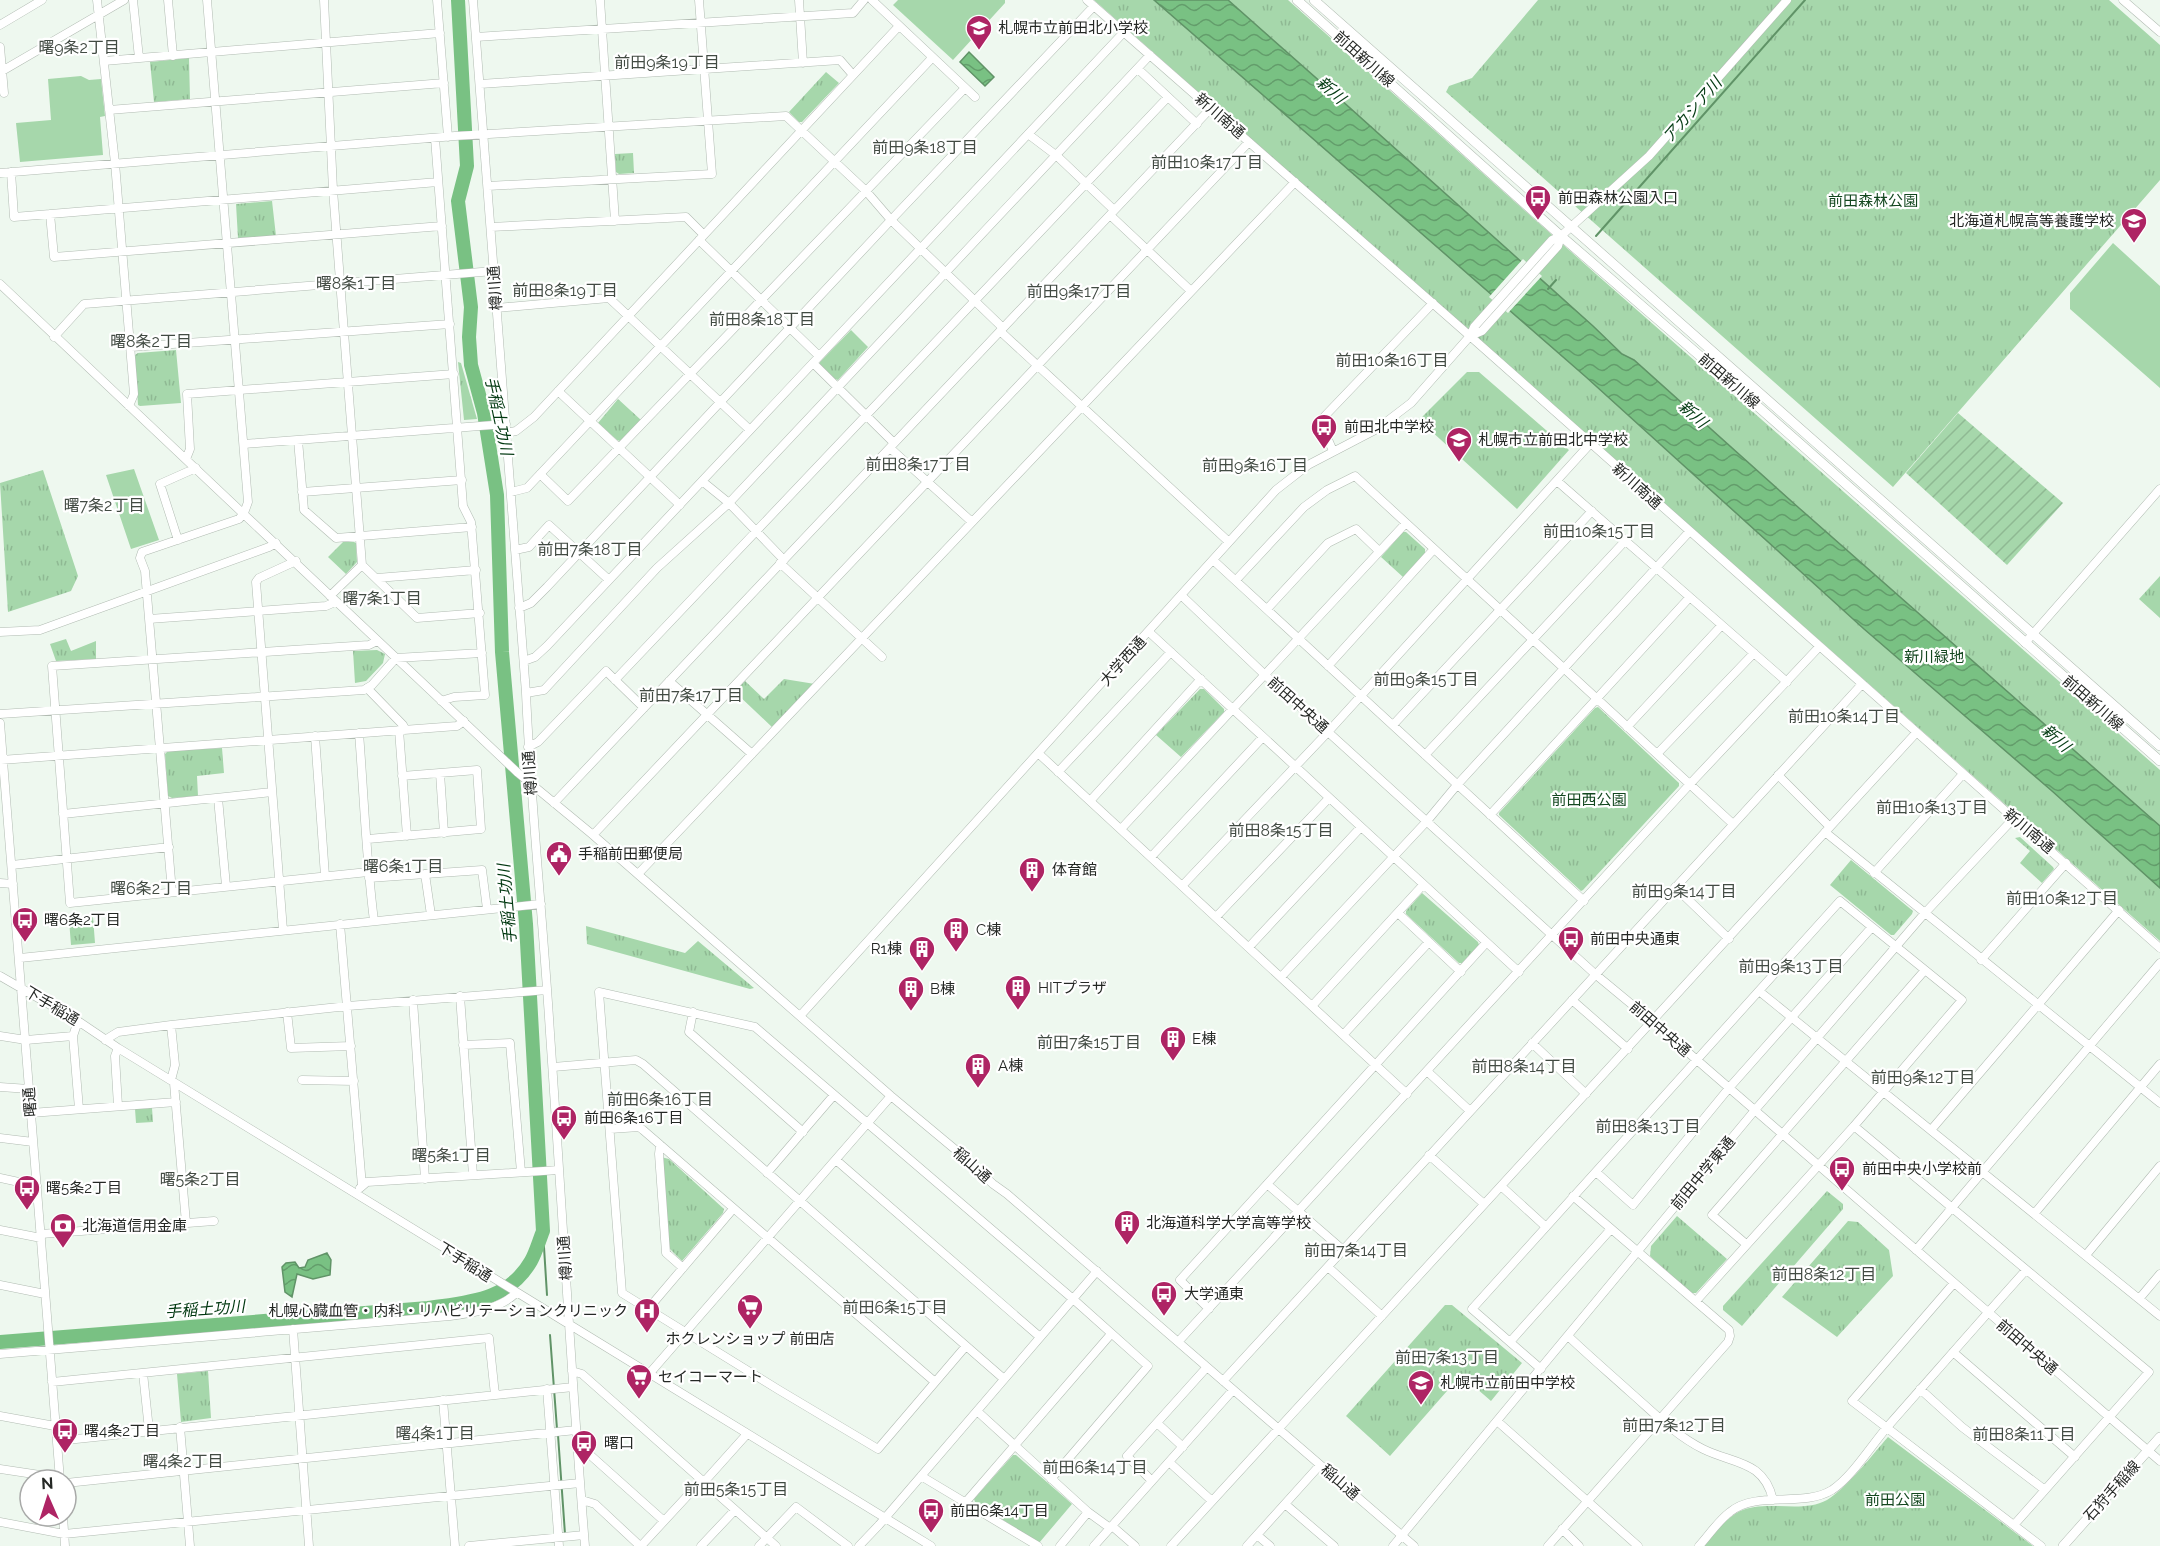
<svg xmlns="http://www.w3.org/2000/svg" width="2160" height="1546" font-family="Raleway,'Noto Sans JP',sans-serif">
<defs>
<pattern id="park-tufts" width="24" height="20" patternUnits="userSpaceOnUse" patternTransform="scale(1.5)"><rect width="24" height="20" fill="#a6d7ab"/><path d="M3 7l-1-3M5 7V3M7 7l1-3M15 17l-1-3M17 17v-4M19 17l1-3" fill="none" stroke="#8fb993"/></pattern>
<pattern id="garden-furrows" width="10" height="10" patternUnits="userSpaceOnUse" patternTransform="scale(1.5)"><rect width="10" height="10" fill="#a6d7ab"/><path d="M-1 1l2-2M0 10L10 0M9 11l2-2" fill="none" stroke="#8fb993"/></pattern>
<pattern id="water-waves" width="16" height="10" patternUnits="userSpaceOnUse" patternTransform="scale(1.5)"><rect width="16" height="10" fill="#79c183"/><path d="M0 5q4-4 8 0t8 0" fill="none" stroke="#639d6b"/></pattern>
</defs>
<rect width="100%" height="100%" fill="#eef8ef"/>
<path fill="#a6d7ab" d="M898,0H1005V3L953,60L893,5Z
M81,76L89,80L101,79L105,116L100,117L103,155L20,162L16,123L51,120L48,79Z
M2113,243L2160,286V388L2070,309V293Z
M134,469L159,540L131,549L106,475Z"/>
<path fill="url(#park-tufts)" d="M1094,0H1288L1596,274L2160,770V941Z
M1538,0H2109L2160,45V180L1893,487L1446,92L1449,86L1472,78Z
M189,58L190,99L154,102L150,62Z
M826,72L839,83L802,122H799L789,112Z
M633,153L634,173L619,174L616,172L615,154Z
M272,201L276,236L238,238L236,204Z
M851,330L868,347L838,380L835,379L819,366L820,362Z
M176,350L181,403L140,406L138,405L135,355L138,353Z
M458,362L461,363L477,419L464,420Z
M1467,372H1479L1569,450L1517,509L1419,420Z
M618,399L641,420L620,441L617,440L598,423Z
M43,470L78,576L71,591L8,612L0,483Z
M1403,532H1406L1425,549V553L1403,577L1381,557Z
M343,542H354L356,543L357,562L346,574L328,557Z
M2160,576V618L2139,599Z
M66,639L71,651L96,641V659L56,661L50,644Z
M377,650L385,654L383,663L366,681L355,683L353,651Z
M784,679L815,684L773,728L735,692L745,681L764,699Z
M1200,689H1204L1224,709V712L1181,757L1156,735Z
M1598,707L1679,783V786L1583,890L1581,891L1499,815V813L1595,708Z
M222,748L224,773L197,776L198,796L172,798L168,796L165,754L168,751Z
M2020,837L2053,867L2054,869L2042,883L2020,863L2030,851L2015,838Z
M1851,860L1913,911L1912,914L1894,935H1891L1830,885Z
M1422,893L1478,942L1479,945L1462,963H1459L1406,914V911Z
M93,917L95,943L71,945L69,920Z
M586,926L685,953L698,941L754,988L750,989L587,944Z
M152,1108L153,1122L136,1123L135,1109Z
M661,1157L669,1159L724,1209L723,1213L682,1261L669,1248Z
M1827,1191L1843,1204V1209L1742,1326L1723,1310V1306Z
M1677,1216L1727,1259L1696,1293H1691L1650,1256L1651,1246Z
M1848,1221L1858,1222L1889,1250L1893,1276L1837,1337L1782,1297Z
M1445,1305H1452L1522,1363L1491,1401L1461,1375L1390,1456L1346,1416Z
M208,1371L211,1418L181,1422L177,1374Z
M1888,1437L2033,1546H1704C1714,1534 1726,1518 1740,1511C1767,1499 1801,1514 1827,1500C1847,1488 1872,1455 1888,1437Z
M1013,1455H1016L1072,1504L1039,1543L975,1502L974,1499Z"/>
<path fill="url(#garden-furrows)" d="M1958,413L2063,503L2007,565L1906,473Z"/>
<path fill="url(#water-waves)" stroke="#609367" stroke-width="1.5" d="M1154,0H1228L1324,85L1328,95L1341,100L1593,326L1622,354L1634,360L1799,508L2160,826V888L2052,791L1864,629L1586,377Z
M969,52L994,77L985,86L960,62Z
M327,1253L331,1260L330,1275L313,1279L297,1274L292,1297L285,1292L282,1267L286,1263L295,1262L299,1268L305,1267L308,1260Z"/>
<path fill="#eef8ef" d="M1523,259L1542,276L1508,313L1489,297Z"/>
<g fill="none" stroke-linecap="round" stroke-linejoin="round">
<path stroke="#609367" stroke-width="2" d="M1596,236L1805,0
M1548,289L1556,280
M543,1231L547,1295
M550,1335L557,1429
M558,1435L565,1534"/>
<path stroke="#79c183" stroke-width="14" d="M0,1342L428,1308C468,1302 508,1301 531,1261C536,1252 539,1241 543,1231L526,924L502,652L497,495L484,413L471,365L469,337L471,307L458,201L467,166L458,0"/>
<g stroke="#b1bbb2" stroke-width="9">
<path id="minor" d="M97,0L115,163L134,394L129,406
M133,0L139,58
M168,0L173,56
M324,0L333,190L362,565L417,618L480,613
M437,0L448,137
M473,0L526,693C531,807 543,920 550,1033C562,1204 571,1375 585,1546
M600,0L615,221
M799,0L803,63
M872,0L975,97
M1087,0L1470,336L2160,948
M2123,0L2160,32
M0,25L42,0
M476,37L853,13L864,0
M0,47L4,93
M104,61L440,33
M1138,69L1197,124
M2,71L124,0
M480,84L840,60L853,75
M109,110L444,83
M1028,134L1057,156L1114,210
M435,138L463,506L471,522L485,695L454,697L441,701
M11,172L14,217L438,182
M0,173L455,136L786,116L866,191L891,220L1003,328
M488,186L712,174L699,0
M50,214L54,257L442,226
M1110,215L1191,291
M491,227L686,217L704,235
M699,240L819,356
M0,284L518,773L593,835L891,1096L963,1156L993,1184L1007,1194L1414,1546
M497,308L609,298L750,430
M1000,331L1229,542
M1470,336L1482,331L1558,246L1561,236
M54,337L84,304L494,271
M131,347L450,324
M813,363L894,443
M558,391L680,505
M506,433L516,431L534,417L899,26
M298,440L304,510L336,538L472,527
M244,444L506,424
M890,448L972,522
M1333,451L1320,421L1433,303
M186,459L190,449L187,394L454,374
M540,474L568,501L965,88
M702,481L729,503L784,560
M1557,481L1787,682
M302,492L462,480
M511,492L527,488L932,58
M178,540L160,484L196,468
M515,550L529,547L549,525L609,580
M1213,560L1584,901
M780,563L882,657
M377,578L476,570
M1236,580L1304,507L1327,490L1355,476L1733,824
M330,596L362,565
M1182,596L1264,674L1595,974L1653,1022L2160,1461
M519,608L531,603L547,587L891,220L1094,6
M1267,609L1328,543L1356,529L1379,551
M149,619L326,606L335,602
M0,632L40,630L269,547L276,543
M1149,632L1519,972
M2025,643L2160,489
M524,661L535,657L547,646L1124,32
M1328,666L1434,549
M615,680L1168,97
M669,681L752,754
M367,688L403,725L405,730
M526,693L544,690L657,568L729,503L1150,55
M0,714L364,690L372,685L396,658L482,653
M0,723L60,1480
M1393,725L1592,511
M1627,727L1721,626
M399,730L407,836
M359,733C364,796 366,858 374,921
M315,736L325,876
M528,747L538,742L606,671L644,708
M1038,753L1407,1094
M1657,754L1754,653
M1425,755L1625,541
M1,760L457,726L464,721
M1058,772L1171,652
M440,773L444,833
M1778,775L1830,827
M218,798L226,886
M1090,801L1201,679
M554,803L1211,108
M63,814L272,792
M1490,815L1689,598
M1121,829L1406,523
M1825,832L2160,1103
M593,835L1249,142
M368,839L481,829L477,770L402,776
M1151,857L1263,737
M12,865L169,847
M368,872L70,903L52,666L369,645L377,641
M1874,873L1963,774
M425,874L431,915
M638,874L1295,182
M369,878L482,870L487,909
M0,883L13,884
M1182,886L1328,732L1590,444
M1675,887L1729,939
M172,892L145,571L140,558L142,552L239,519L244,513L248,502L207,0
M1398,913L1461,972
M1216,917L1329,798
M340,924L362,1186
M283,930L256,582L259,578L296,561
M1249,947L1361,827
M20,958L541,904
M1981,960L2066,863
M0,976L78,1021L118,1048L931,1546
M1281,977L1427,821L1457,785L1689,532
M1759,991L2160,1316
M460,996L473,1175
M413,1000L425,1179
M1572,1000L1628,1049
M1312,1006L1423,885
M287,1012L291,1048L351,1046
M693,1012L689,1032L803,1132
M800,1016L1276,490L1308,465L1377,429L1411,403L1470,336L1474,327L1552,240L1561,236L1649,156L1787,0
M78,1021L73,1036L79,1109
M171,1025L175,1065L171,1080
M1344,1034L1429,942
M0,1036L26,1040L73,1036
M105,1040L118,1032L171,1025L348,1006L547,990
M1532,1043L1586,1094
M463,1045L510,1043L521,1172
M118,1048L115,1056L118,1106
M553,1067L636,1060L643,1064L1004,1379
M1428,1072L1470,1111
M302,1080L354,1081
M174,1083L186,1223
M0,1087L29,1089
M31,1113L176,1102
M1854,1126L2149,1372L2014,1525
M610,1129L639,1127L643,1130L935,1382
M1931,1130L2119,910
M0,1138L33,1142
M660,1145L659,1154L666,1253L683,1268
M1429,1155L1484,1204
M836,1160L1040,1337
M1596,1172L1633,1205L1729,1088L1872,927
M767,1173L834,1095
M0,1178L37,1186
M1267,1184L1343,1250
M1501,1186L1546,1227
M360,1188L367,1182L559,1170
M2034,1214L2160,1064
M0,1230L41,1238
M41,1234L214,1221
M1746,1244L1712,1215L1925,970
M1916,1250L2160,963
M2086,1255L2160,1166
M1328,1267L1382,1316
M1954,1283L1852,1401L2041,1546
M0,1285L45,1294
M2139,1299L2160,1274
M648,1309L733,1209
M1209,1309L1180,1280L1486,943
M293,1329L309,1546
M1568,1336C1588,1355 1609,1373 1630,1392C1653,1412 1675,1435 1703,1449C1733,1464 1764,1460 1773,1500
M1178,1342L1690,784L1819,647
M1510,1342L1611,1229
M966,1346L878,1449L779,1390L622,1293L599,992L755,1027L1073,1299L1148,1366L1051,1479
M1953,1352L2075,1457
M0,1354L450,1316C472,1313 500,1309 516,1293
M1541,1369L1472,1309L1840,901L1962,1000L1854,1126L1696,1301
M572,1371L582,1374L776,1546
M143,1373L149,1430
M649,1374L891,1096
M1223,1381L1862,684
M52,1382L489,1338L495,1395
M547,1389L559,1546
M1920,1389L1962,1427L2045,1490
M443,1400L455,1546
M977,1411L1088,1512L1110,1528
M0,1416L55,1426
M1497,1421L1638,1546
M1157,1423L1183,1447
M180,1427L190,1546
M57,1441L573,1387
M578,1450L589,1454L664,1521
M1169,1462L1212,1501
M0,1469L60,1478
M921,1476L1038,1546
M1152,1481L1127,1456L1207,1367
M704,1482L747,1434
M66,1483L576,1430
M582,1500L595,1504L640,1546
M965,1503L1111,1334
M1285,1504L1334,1546
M63,1516L65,1546
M0,1522L64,1534L580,1483
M1112,1526L1135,1546
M1562,1529L1579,1546
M1257,1535L1270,1546
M469,1546L584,1535
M641,1546L702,1480
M701,1546L735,1510
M759,1546L796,1507L848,1546
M859,1546L879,1525L1097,1271
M1060,1546L1088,1512
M1094,1546L1233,1390
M1171,1546L1916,733
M1247,1546L1320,1465
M1393,1546L1755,1110L1924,914L2013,819
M1548,1546L1728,1342L1730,1336L1729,1330L1573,1196
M1699,1546C1709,1535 1718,1521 1730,1512C1757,1490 1802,1508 1832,1490C1853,1476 1872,1444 1889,1425C1935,1373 1980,1321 2026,1270"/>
</g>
<g stroke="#b1bbb2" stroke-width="10">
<path id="major" d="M1297,0L1561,236L1729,381L2160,761
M1314,0L2160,746
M2063,1546L2160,1437"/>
</g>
<use href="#minor" stroke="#fff" stroke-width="8"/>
<use href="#major" stroke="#fff" stroke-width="9"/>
</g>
<defs>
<g id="school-pin" transform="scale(1.35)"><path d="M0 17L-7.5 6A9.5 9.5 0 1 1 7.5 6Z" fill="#ae2464" stroke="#fff"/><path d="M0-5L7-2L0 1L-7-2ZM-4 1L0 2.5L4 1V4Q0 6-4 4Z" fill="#fff"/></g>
<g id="bus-pin" transform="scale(1.35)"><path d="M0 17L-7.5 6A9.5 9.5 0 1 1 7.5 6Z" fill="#ae2464" stroke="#fff"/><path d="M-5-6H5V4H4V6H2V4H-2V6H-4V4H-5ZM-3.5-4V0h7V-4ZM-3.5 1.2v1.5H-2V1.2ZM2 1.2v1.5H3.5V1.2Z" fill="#fff"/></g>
<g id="civic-pin" transform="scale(1.35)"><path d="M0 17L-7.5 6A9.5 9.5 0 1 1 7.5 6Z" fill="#ae2464" stroke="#fff"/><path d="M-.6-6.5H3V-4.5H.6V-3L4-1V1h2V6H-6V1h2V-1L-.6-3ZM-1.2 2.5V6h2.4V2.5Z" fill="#fff"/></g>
<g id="building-pin" transform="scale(1.35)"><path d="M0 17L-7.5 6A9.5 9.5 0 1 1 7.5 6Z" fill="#ae2464" stroke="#fff"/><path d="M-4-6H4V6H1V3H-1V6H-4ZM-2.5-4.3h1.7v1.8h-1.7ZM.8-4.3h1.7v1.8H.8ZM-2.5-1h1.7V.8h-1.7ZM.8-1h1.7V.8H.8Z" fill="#fff"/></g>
<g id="bank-pin" transform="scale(1.35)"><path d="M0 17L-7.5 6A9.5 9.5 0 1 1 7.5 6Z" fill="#ae2464" stroke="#fff"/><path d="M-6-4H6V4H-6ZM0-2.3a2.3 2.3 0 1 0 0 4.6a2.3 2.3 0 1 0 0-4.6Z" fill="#fff"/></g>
<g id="supermarket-pin" transform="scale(1.35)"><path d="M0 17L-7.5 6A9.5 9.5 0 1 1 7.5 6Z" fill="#ae2464" stroke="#fff"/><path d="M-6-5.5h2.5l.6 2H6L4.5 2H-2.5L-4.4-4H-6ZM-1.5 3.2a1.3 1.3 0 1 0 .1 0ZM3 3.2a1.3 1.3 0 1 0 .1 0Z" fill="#fff"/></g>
<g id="hospital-pin" transform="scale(1.35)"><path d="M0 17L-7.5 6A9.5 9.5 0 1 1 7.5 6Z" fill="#ae2464" stroke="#fff"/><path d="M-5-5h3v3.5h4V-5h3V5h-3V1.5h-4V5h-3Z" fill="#fff"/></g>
</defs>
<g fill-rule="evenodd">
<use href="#school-pin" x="979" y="28"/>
<use href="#bus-pin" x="1538" y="198"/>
<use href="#school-pin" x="2134" y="221"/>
<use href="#bus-pin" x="1324" y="427"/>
<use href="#school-pin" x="1459" y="440"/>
<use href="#civic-pin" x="559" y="854"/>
<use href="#building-pin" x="1032" y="870"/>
<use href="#bus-pin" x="25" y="920"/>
<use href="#building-pin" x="956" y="930"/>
<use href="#bus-pin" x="1571" y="939"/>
<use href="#building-pin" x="922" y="949"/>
<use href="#building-pin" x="1018" y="988"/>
<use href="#building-pin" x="911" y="989"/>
<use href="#building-pin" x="1173" y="1039"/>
<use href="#building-pin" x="978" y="1066"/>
<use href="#bus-pin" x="564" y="1118"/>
<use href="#bus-pin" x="1842" y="1169"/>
<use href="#bus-pin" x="27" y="1188"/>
<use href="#building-pin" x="1127" y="1223"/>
<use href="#bank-pin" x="63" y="1226"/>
<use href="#bus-pin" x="1164" y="1294"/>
<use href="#supermarket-pin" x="750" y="1307"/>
<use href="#hospital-pin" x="647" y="1311"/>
<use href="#supermarket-pin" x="639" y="1377"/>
<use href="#school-pin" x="1421" y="1383"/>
<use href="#bus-pin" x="65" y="1431"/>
<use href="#bus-pin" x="584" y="1443"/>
<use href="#bus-pin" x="931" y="1511"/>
</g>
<g text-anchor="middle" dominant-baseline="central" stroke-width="4.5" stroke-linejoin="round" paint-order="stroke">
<g font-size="15" fill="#252825" stroke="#fff" text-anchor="start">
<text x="998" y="28">札幌市立前田北小学校</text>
<text x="1558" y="198">前田森林公園入口</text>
<text x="2114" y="221" text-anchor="end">北海道札幌高等養護学校</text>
<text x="1344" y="427">前田北中学校</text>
<text x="1478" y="440">札幌市立前田北中学校</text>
<text x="578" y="854">手稲前田郵便局</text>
<text x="1052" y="870">体育館</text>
<text x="44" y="920">曙6条2丁目</text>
<text x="976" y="930">C棟</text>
<text x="1590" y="939">前田中央通東</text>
<text x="902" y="949" text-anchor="end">R1棟</text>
<text x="1038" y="988">HITプラザ</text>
<text x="930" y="989">B棟</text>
<text x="1192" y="1039">E棟</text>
<text x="998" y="1066">A棟</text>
<text x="584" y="1118">前田6条16丁目</text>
<text x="1862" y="1169">前田中央小学校前</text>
<text x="46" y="1188">曙5条2丁目</text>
<text x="1146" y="1223">北海道科学大学高等学校</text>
<text x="82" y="1226">北海道信用金庫</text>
<text x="1184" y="1294">大学通東</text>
<text x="628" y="1311" text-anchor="end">札幌心臓血管・内科・リハビリテーションクリニック</text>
<text x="750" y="1339" text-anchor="middle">ホクレンショップ 前田店</text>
<text x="658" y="1377">セイコーマート</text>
<text x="1440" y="1383">札幌市立前田中学校</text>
<text x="84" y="1431">曙4条2丁目</text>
<text x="604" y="1443">曙口</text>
<text x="950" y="1511">前田6条14丁目</text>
</g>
<g font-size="15" fill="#252825" stroke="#fff">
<text transform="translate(1364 59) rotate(42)">前田新川線</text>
<text transform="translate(1220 116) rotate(41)">新川南通</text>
<text transform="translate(495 288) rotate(-94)">樽川通</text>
<text transform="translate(1729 381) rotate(41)">前田新川線</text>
<text transform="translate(1637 486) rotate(42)">新川南通</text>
<text transform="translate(1123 661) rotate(-48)">大学西通</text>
<text transform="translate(2093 703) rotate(41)">前田新川線</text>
<text transform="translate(1298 705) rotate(42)">前田中央通</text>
<text transform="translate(530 773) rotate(-94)">樽川通</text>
<text transform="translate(2029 831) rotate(40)">新川南通</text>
<text transform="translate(52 1006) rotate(31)">下手稲通</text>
<text transform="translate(1660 1029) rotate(41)">前田中央通</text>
<text transform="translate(30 1102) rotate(-94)">曙通</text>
<text transform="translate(972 1165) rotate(42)">稲山通</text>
<text transform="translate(1703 1173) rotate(-50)">前田中学東通</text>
<text transform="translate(565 1258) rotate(-94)">樽川通</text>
<text transform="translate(465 1262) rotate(32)">下手稲通</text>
<text transform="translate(2027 1347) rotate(41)">前田中央通</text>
<text transform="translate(1340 1482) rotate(41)">稲山通</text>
<text transform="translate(2112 1491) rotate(-48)">石狩手稲線</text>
</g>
<g font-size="15" fill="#144820" stroke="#fff">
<text x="1873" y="201">前田森林公園</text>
<text x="1934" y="657">新川緑地</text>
<text x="1589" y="800">前田西公園</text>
<text x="1895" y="1500">前田公園</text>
</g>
<g font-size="16" fill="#424b43" stroke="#fff">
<text x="79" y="47">曙9条2丁目</text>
<text x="667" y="62">前田9条19丁目</text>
<text x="925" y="147">前田9条18丁目</text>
<text x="1207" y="162">前田10条17丁目</text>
<text x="356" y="283">曙8条1丁目</text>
<text x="565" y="290">前田8条19丁目</text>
<text x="1079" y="291">前田9条17丁目</text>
<text x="762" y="319">前田8条18丁目</text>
<text x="151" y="341">曙8条2丁目</text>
<text x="1392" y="360">前田10条16丁目</text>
<text x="918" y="464">前田8条17丁目</text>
<text x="1255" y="465">前田9条16丁目</text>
<text x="104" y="505">曙7条2丁目</text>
<text x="1599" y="531">前田10条15丁目</text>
<text x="590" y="549">前田7条18丁目</text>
<text x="382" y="598">曙7条1丁目</text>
<text x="1426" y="679">前田9条15丁目</text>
<text x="691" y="695">前田7条17丁目</text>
<text x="1844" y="716">前田10条14丁目</text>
<text x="1932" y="807">前田10条13丁目</text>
<text x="1281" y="830">前田8条15丁目</text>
<text x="403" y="866">曙6条1丁目</text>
<text x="151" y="888">曙6条2丁目</text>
<text x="1684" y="891">前田9条14丁目</text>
<text x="2062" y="898">前田10条12丁目</text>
<text x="1791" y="966">前田9条13丁目</text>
<text x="1089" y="1042">前田7条15丁目</text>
<text x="1524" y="1066">前田8条14丁目</text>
<text x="1923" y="1077">前田9条12丁目</text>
<text x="660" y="1099">前田6条16丁目</text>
<text x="1648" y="1126">前田8条13丁目</text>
<text x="451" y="1155">曙5条1丁目</text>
<text x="200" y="1179">曙5条2丁目</text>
<text x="1356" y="1250">前田7条14丁目</text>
<text x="1824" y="1274">前田8条12丁目</text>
<text x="895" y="1307">前田6条15丁目</text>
<text x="1447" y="1357">前田7条13丁目</text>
<text x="1674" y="1425">前田7条12丁目</text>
<text x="435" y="1433">曙4条1丁目</text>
<text x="2024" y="1434">前田8条11丁目</text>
<text x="183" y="1461">曙4条2丁目</text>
<text x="1095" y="1467">前田6条14丁目</text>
<text x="736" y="1489">前田5条15丁目</text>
</g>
<g font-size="16" font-style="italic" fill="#003810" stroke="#fff">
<text transform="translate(1331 90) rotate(42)">新川</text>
<text transform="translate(1692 110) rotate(-49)">アカシア川</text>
<text transform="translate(1693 414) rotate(42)">新川</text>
<text transform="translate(499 416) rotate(78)">手稲土功川</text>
<text transform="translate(2056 738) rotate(42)">新川</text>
<text transform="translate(507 904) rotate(-95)">手稲土功川</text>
<text transform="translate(205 1309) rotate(-4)">手稲土功川</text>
</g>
</g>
<g transform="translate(48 1498) rotate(357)"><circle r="28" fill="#ffffff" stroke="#a8a9a8" stroke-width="1.5"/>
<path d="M0-4.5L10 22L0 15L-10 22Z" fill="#ae2464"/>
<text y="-9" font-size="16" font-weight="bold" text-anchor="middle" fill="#252825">N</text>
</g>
</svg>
